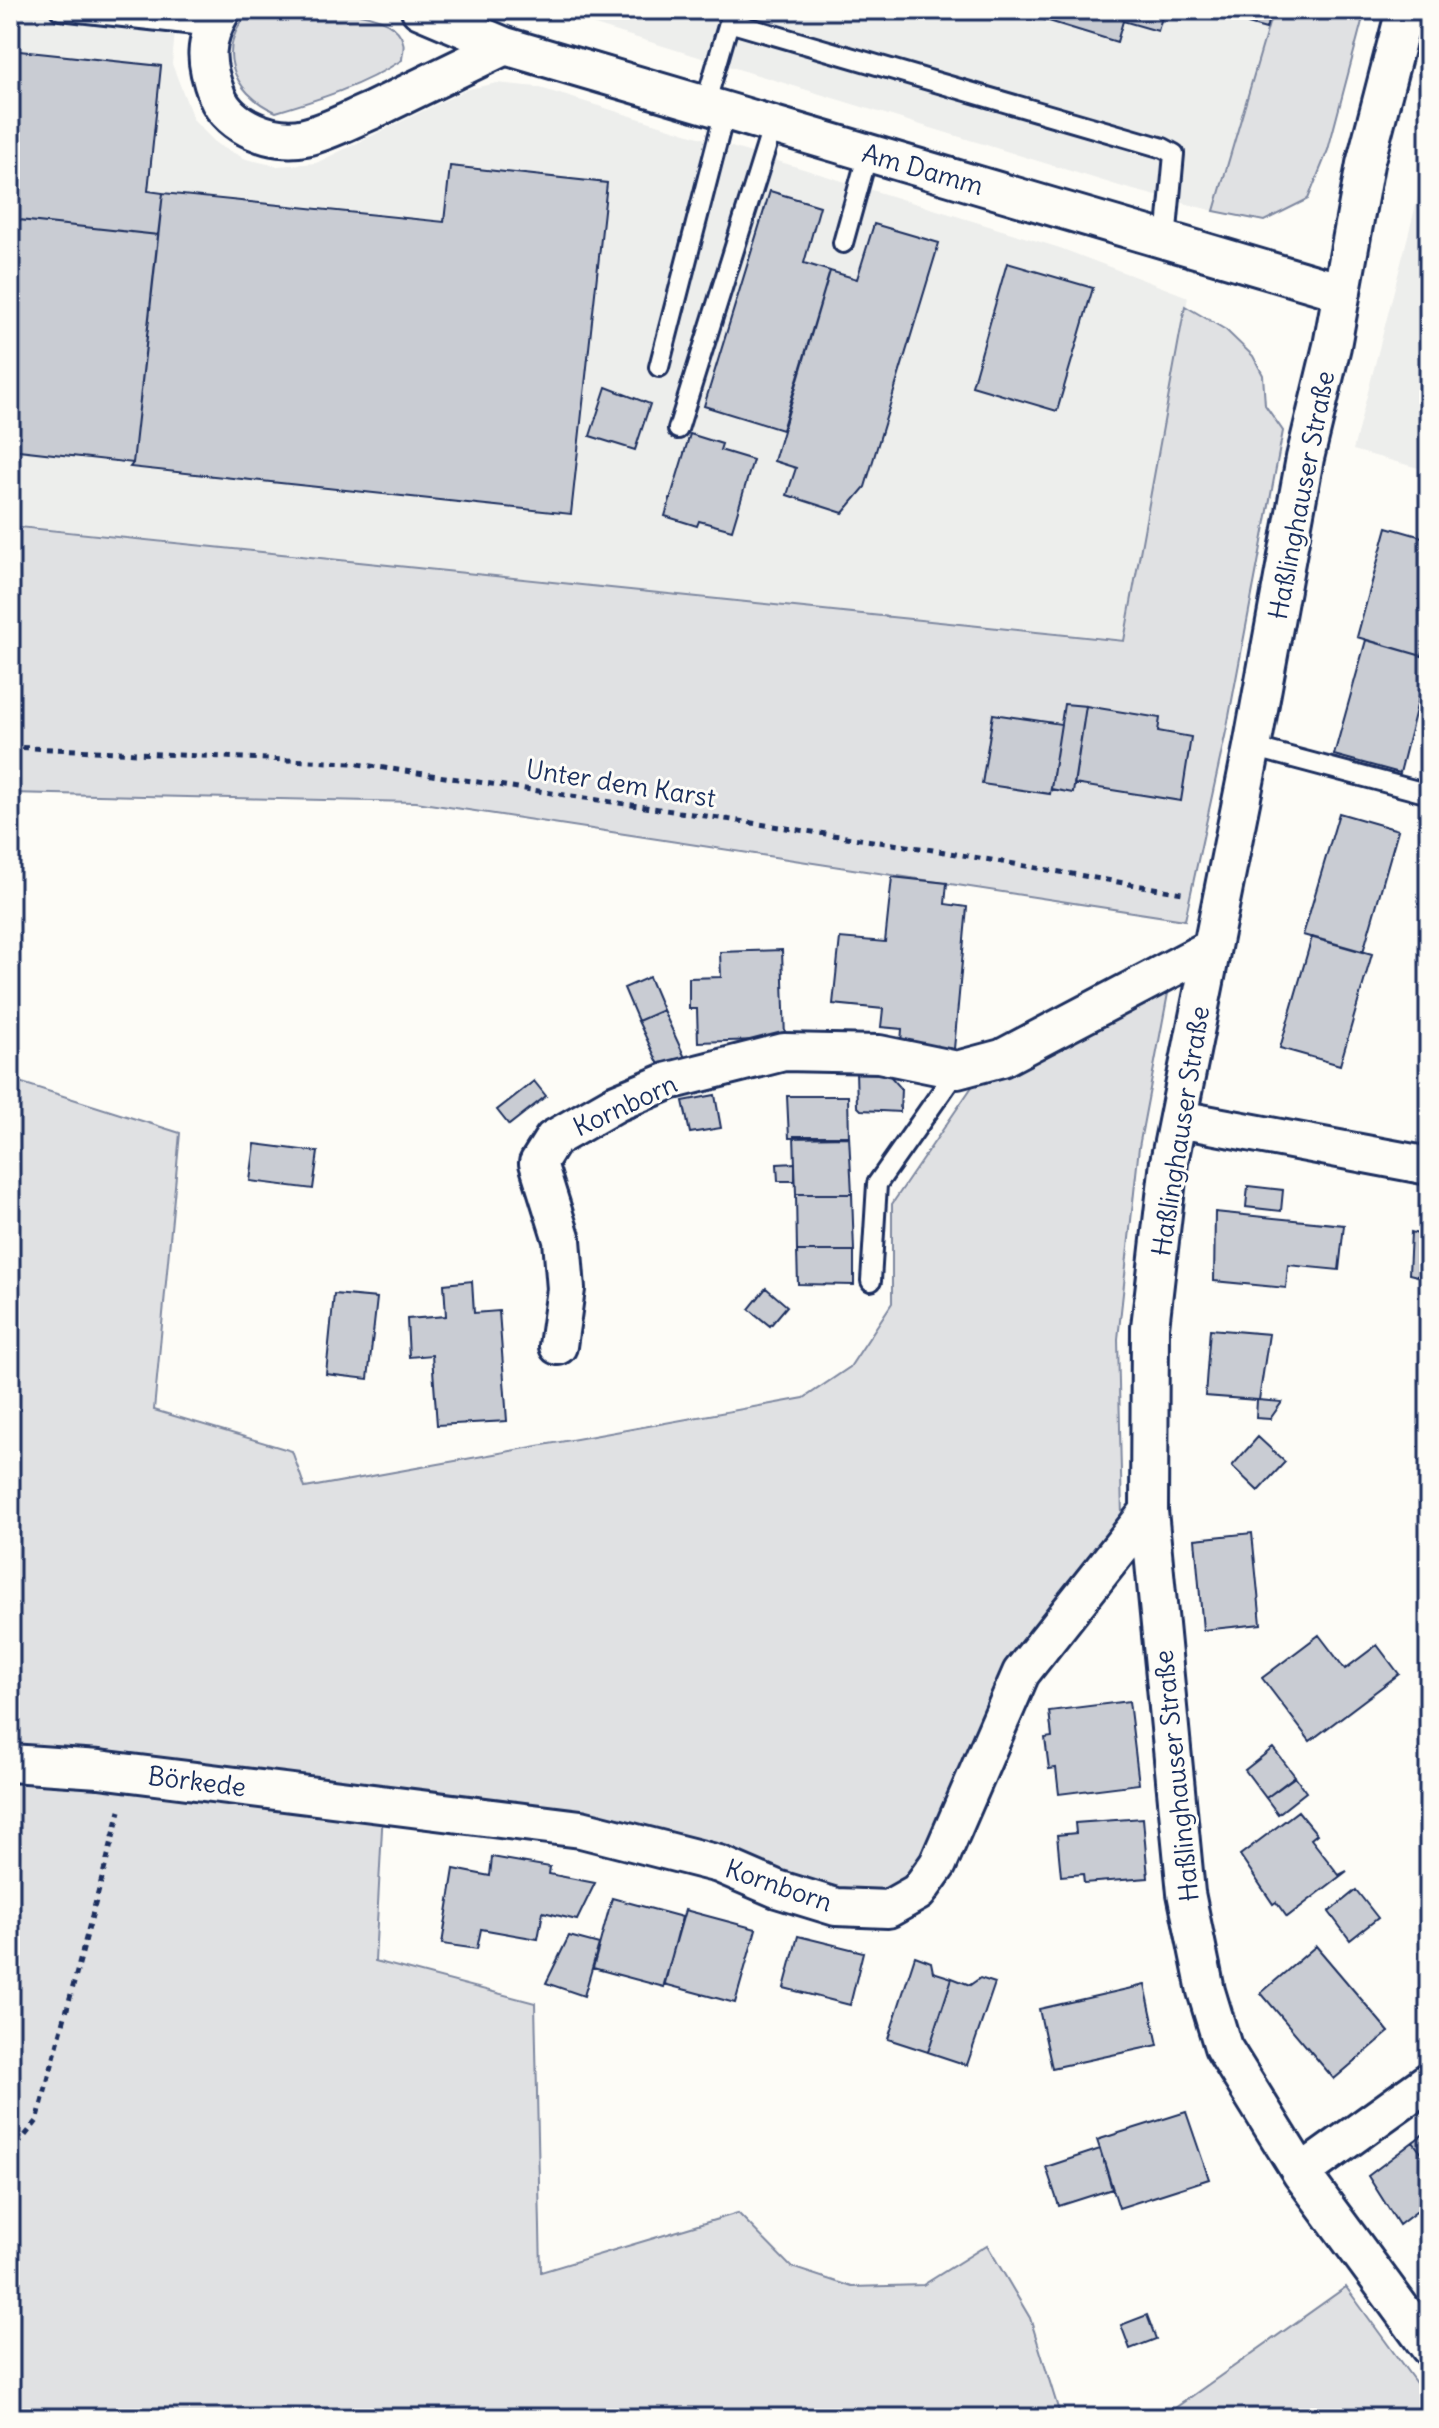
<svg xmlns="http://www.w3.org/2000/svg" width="1439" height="2428" font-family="Delius,sans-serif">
<rect width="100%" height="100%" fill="#fdfcf7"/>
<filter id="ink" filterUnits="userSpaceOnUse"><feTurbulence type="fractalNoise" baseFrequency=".0125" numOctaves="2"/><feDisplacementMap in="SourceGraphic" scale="16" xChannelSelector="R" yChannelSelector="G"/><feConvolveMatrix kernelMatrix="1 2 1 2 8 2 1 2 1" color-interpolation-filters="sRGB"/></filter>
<g filter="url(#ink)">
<path fill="#edeeec" d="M10,10H177L172,64L194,121L218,145L246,159L277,166L316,163L468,89L497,83L537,87L1060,248L1188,297L1123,642L10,525Z
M546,10H1273L1214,211L1126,188Z
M1429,154V471L1353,450Z"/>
<path fill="#e0e1e3" stroke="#7e88a0" stroke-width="2" d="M252,10C284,10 394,1 403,42C405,47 402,55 402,60C362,86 320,99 276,112C231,93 214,45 252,10Z
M1273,10H1365L1328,150L1308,199L1264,221L1214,211Z
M1185,306L1226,330L1253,356L1263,375L1265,405L1283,431L1227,727L1185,920L416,802L10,793V526L1124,641Z
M1169,988L1139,1147L1118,1339L1122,1517L927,1857L899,1887L869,1896L384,1791L375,1961L535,2003L541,2272L738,2213L791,2267L852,2287L923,2285L987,2245L1030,2318L1061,2418H10V1079L180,1133L154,1410L292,1451L305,1488L804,1398L850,1367L892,1303V1204L978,1078Z
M1346,2287L1429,2401V2418H1161Z"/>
<path fill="#c9ccd3" stroke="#1b2f5e" stroke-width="2" d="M1013,10H1164L1158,31L1123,21L1117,42Z
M1252,10H1271L1266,29L1248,24Z
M10,50L161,66L148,191L163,193L158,235L10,219Z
M450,166L607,183L571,514L130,467L133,463L163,193L444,222Z
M770,191L820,206L804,263L830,271L782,430L704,406Z
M10,219L158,235L133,463L10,449Z
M874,224L939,243L865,487L843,513L787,495L796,468L774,461L830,271L857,279Z
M1007,263L1093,288L1057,411L972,386Z
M606,387L650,404L635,450L590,436Z
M690,434L722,444L720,450L753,460L732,530L699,521L697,526L665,516Z
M1387,527L1429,539V632L1422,656L1357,637Z
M1366,640L1429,658L1400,773L1334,755Z
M1064,704L1086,706L1073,793L1051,789Z
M1086,706L1160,718L1158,731L1191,737L1181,801L1074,784Z
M993,714L1061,724L1050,794L982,784Z
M1339,813L1398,830L1363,952L1303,935Z
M892,877L947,883L945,904L967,907L954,1049L901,1043L902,1029L881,1027L883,1009L833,1004L840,938L885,942Z
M1312,937L1372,954L1340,1065L1280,1048Z
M782,950L785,1039L698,1042L697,1009H689V978L721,977L720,952Z
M649,977L663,1010L638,1021L624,988Z
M663,1010L687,1062L663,1073L638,1021Z
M881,1066L901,1088L900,1112L861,1110L857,1106L856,1070Z
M534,1081L546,1096L509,1125L497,1110Z
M715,1095L721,1128L690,1133L683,1101Z
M787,1096H848L849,1137L789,1138Z
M794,1136H849L852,1194H796Z
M255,1144L318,1152L313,1189L250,1181Z
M795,1163V1181H778L777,1164Z
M1248,1186L1283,1190L1281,1211L1246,1207Z
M796,1194H852L854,1251H797Z
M1215,1212L1344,1225L1339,1270L1288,1265L1286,1288L1214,1281Z
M1411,1232L1429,1237V1279L1409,1274Z
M797,1251H854V1285L798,1284Z
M472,1281L474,1313L499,1311L507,1421L437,1425L432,1355L409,1357L407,1319L446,1316L444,1284Z
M766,1288L787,1306L770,1326L749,1309Z
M334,1294L377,1298L368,1379L326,1374Z
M1210,1329L1269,1334L1259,1400L1282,1402L1270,1419L1256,1418L1257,1400L1205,1396Z
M1258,1437L1285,1462L1258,1491L1232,1466Z
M1252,1533L1261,1624L1203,1630L1195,1539Z
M1319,1635L1345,1669L1377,1645L1399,1674L1310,1741L1262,1678Z
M1129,1701L1139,1784L1059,1794L1056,1768L1049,1769L1045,1738L1052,1737L1049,1711Z
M1273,1748L1295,1776L1266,1798L1245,1770Z
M1295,1777L1306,1792L1278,1814L1266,1798Z
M1298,1811L1317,1834L1311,1839L1339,1875L1347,1871L1287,1917L1276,1902L1273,1904L1240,1855Z
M1143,1818L1148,1878L1084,1883L1083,1874L1061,1876L1057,1835L1076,1833L1075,1823Z
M492,1857L550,1867L549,1874L595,1883L577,1920L543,1912L538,1939L481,1929L477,1949L442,1944L454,1869L490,1876Z
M1356,1890L1378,1918L1350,1940L1329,1912Z
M612,1898L682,1917L664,1987L593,1968Z
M685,1910L756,1929L735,2003L664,1984Z
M569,1936L599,1944L584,1996L546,1983Z
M798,1936L863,1952L850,2005L784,1988Z
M1316,1946L1389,2032L1334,2079L1261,1993Z
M915,1956L931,1962L933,1972L952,1978L928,2052L888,2039Z
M952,1978L970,1985L980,1978L995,1983L967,2065L928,2052Z
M1145,1985L1158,2045L1052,2068L1039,2009Z
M1186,2112L1209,2179L1119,2208L1097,2140Z
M1429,2130V2163L1413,2142Z
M1413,2142L1429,2163V2202L1399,2225L1368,2176Z
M1100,2149L1112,2189L1059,2206L1046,2167Z
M1147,2315L1156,2339L1130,2349L1121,2325Z"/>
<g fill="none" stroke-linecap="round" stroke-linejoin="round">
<g stroke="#1b2f5e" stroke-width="24">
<path id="service" d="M60,10L213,27
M729,22L1163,148L1174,154L1166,241
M705,105L732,12
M843,243L868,153
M659,367L725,111
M678,429L773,125
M1252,747L1429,794
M871,1281L877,1184L957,1070"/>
</g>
<g stroke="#1b2f5e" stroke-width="42">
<path id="minor" d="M222,10C203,43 204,62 217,96C229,127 274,144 305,137C328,132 351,119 373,110C417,89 461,67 505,46
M420,10L505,46L1342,292
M1405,10L1365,164L1332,346L1305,458L1252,747L1169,1162L1150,1327L1149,1511L1186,1893L1206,1991L1223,2047L1301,2173L1429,2347
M1179,1119L1429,1166
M558,1346L566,1289L562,1240L538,1163L553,1139L616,1103L669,1081L784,1052L879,1054L957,1070L1002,1058L1211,948
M10,1763L99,1769L581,1829L719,1864L777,1889L836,1907L888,1909L918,1892L938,1864L1021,1673L1149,1511
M1301,2173L1429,2081"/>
</g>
<path stroke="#1b2f5e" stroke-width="5" stroke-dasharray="6 6" stroke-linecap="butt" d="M10,747L351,763L933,850L1182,893
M10,2154L37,2121L120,1811"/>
<use href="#service" stroke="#fdfcf7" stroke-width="18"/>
<use href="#minor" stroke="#fdfcf7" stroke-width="36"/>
</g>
</g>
<g text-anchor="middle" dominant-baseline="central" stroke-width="6" stroke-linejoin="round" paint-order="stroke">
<g font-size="26" fill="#1b2f5e" stroke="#fdfcf7">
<text transform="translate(923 169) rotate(16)">Am Damm</text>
<text transform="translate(1301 495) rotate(-79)">Haßlinghauser Straße</text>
<text transform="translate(621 783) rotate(9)">Unter dem Karst</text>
<text transform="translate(625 1105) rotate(-25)">Kornborn</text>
<text transform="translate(1180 1131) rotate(-81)">Haßlinghauser Straße</text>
<text transform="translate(1176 1776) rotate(-96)">Haßlinghauser Straße</text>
<text transform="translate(197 1781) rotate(7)">Börkede</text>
<text transform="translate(779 1885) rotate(19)">Kornborn</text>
</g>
</g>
<rect width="1439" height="2428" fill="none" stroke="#fdfcf7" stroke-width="40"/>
<rect x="20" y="20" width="1399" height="2388" fill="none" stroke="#1b2f5e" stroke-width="3" filter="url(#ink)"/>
</svg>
